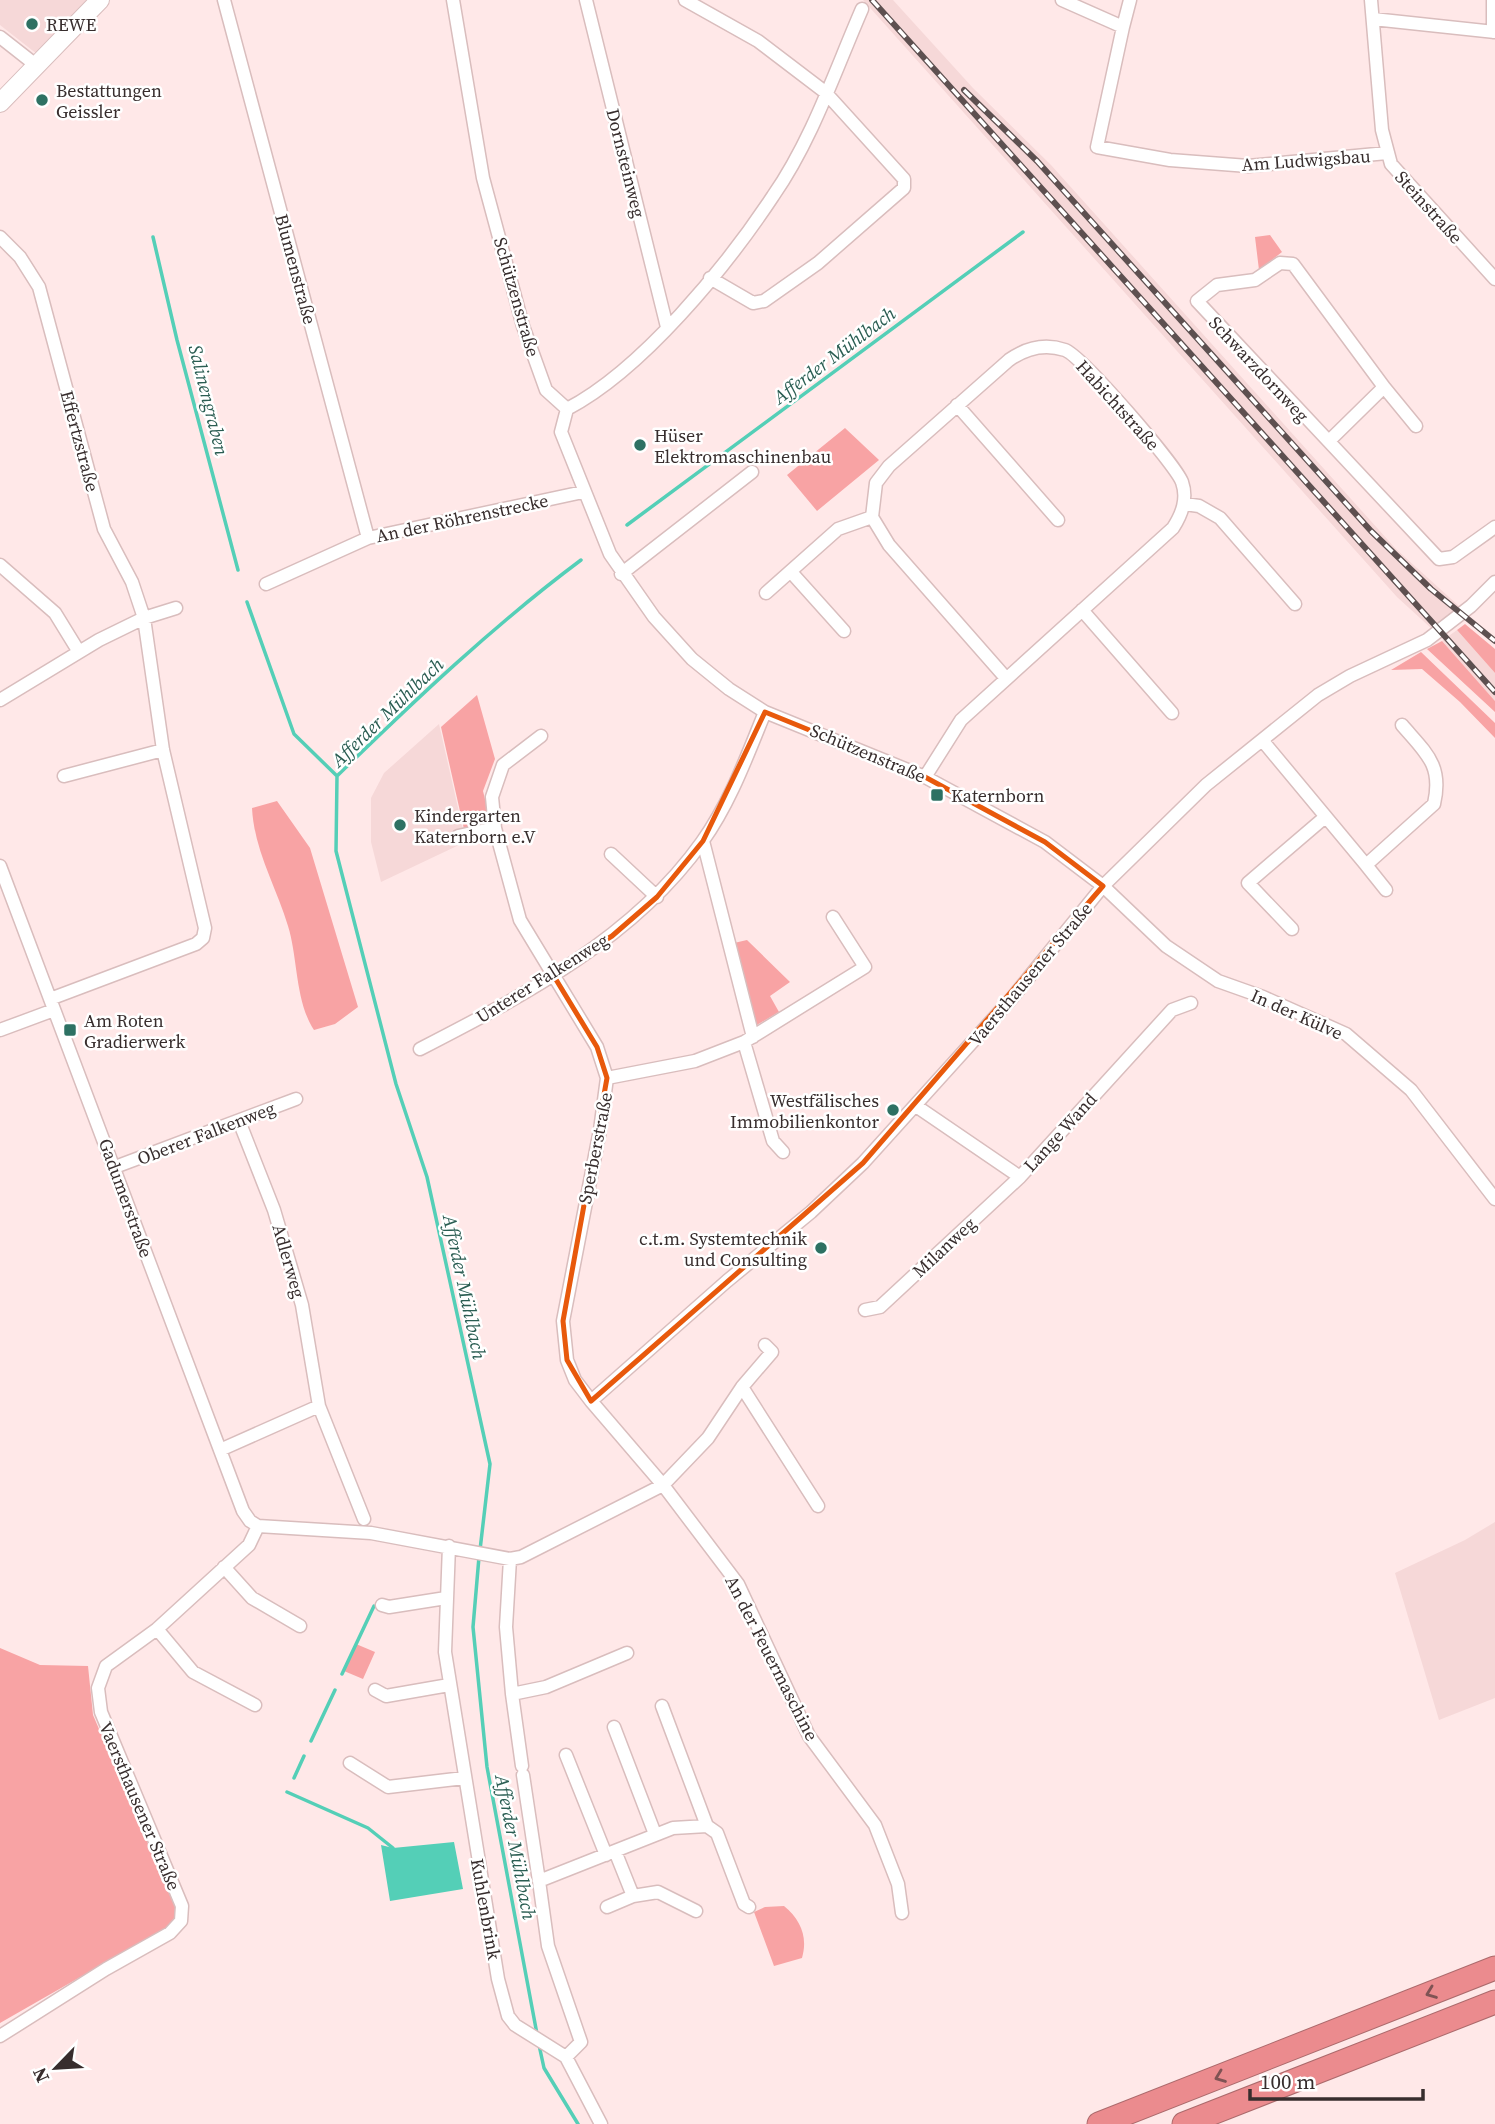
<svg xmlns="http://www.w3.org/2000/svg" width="1495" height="2124" font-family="'Source Serif 4',serif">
<rect width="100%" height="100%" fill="#ffe8e8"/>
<path fill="#f6d8d8" d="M0,0H87L37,54L0,25Z
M863,0H893L973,88L1051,165L1396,549L1460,607L1432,629L1397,597Z
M1457,630L1495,673V701L1442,641Z
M439,724L463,830L456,834L459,845L381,882L371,842V798L384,773Z
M1495,1522V1698L1439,1720L1395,1573L1465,1540Z"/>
<path fill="#f8a3a4" d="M1270,235L1282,252L1259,270L1255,237Z
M845,428L879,460L817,511L787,475Z
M1465,624L1495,649V673L1457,630Z
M1442,641L1495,701V712L1427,649Z
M1421,652L1495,723V738L1460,702L1422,669L1391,670Z
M477,695L495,759L483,791L490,819L485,824L464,829L441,727Z
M277,801L310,848L358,1007L335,1024L314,1030C295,1001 298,958 288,926C276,886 254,850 252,808Z
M747,940L790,982L770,996L779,1012L755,1026L734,943Z
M356,1644L375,1652L363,1679L344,1671Z
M0,1648L40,1665L88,1666L93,1715L175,1907V1918L166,1928L0,2023Z
M784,1906C801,1920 808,1937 802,1958L774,1966L754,1912L765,1907Z"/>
<path fill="#54cfb7" d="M454,1842L463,1889L390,1901L381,1845L393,1848Z"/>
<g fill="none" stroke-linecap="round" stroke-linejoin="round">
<path stroke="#54cfb7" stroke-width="3.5" d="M153,237L177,340L238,570
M627,525L1023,232
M247,602L294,734L337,776
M480,1550L490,1464L427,1177L396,1084L336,851L337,776C415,700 494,625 581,560
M479,1557L473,1627L487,1767L537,2034
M342,1674L374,1606
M311,1741L335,1690
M294,1778L304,1756
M287,1792L368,1828L393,1848
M539,2045L544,2068L578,2124"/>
<g stroke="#d9bdbd" stroke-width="15">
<path id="minor" d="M224,0L368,538
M453,0L483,178L523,326L546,390L567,409
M586,0L667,327
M685,0L758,41L825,92L904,179V188L818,263L764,301L753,303L710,278
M1062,0L1123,27L1130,0
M1371,0L1382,130L1391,164L1495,279
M1493,0V32
M1373,19L1495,32
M1123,27L1097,147L1170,160L1248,166L1387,153
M0,37L37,66
M0,237L20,257L39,287L104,529L132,582L144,618L176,608
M1384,387L1416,426
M957,405L1058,520
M567,409L561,432L610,554L654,617L692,659L729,689L765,712L925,777L1045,842L1103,886L1166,946L1218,981L1263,997L1346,1034L1411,1090L1495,1199
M567,409C642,370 726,267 773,196C812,140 835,71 862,9
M1329,441L1384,387L1293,264L1280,263L1255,280L1217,285L1197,301L1439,559L1453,557L1495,527
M1185,504L1199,506L1220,518L1295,604
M872,517L889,545L1005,677
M0,565L55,613L79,652
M791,572L844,631
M621,574L752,472
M266,584L368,538L583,492
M766,593L838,529L872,517L876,483L889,466L1009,360C1026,348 1044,343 1065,350C1082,356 1175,464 1182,482C1188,499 1182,514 1173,528L961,720L925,777
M1082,610L1172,713
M0,700L99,640L144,618L163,750L205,928L203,938L196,944L50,999
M541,736L503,765L492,797L495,828L520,920L597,1047L607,1078L600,1130L563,1321L567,1360L575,1380L591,1401L663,1485L738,1584L809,1736L875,1825L898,1884L902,1913
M1262,740L1366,865L1434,804C1443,765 1426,753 1402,725
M64,776L163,750
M458,836L495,828
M703,841L753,1037
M611,854L657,897
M1366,865L1386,890
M0,866L243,1511L250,1521L258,1526
M1292,929L1248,883L1324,818
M0,1030L54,1010
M744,1042L773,1141L783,1152
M420,1049C523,996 634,938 702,842C730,803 747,756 765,712
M607,1078L695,1061L744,1042L865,967L833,917
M916,1106L1020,1177L1172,1010L1191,1003
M115,1167L296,1099
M865,1310L880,1307L1020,1177
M742,1387L818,1506
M591,1401L727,1281L811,1212L863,1163L1012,998L1103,886L1206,785L1318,695L1350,676L1427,640L1471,606L1495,582
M319,1406L364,1519
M220,1450L319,1406L302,1305L274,1210L239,1121
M258,1526L371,1533L510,1559L521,1557L663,1485L708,1438L742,1387L772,1352L765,1345
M449,1546L445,1652L498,1979L508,2016L515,2025L566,2057L601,2124
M510,1559L506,1627L512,1694L546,1687L627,1653
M224,1567L252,1598L300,1626
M382,1605L389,1607L446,1598
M157,1629L193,1672L255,1705
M375,1690L386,1696L449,1685
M512,1694L522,1766
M614,1727L655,1834
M566,1755L606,1855
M350,1763L388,1787L464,1778
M523,1775L539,1881
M707,1826L717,1833L744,1904L749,1907
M615,1851L633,1896L658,1892L696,1911
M607,1907L633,1896
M0,2036L106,1969L170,1933L181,1921L182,1906L101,1712L98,1688L106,1666L157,1629L249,1545L258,1526
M566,2057L581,2042L548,1946L539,1881L673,1828L707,1826L662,1706"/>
</g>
<g stroke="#d9bdbd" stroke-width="20">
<path id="secondary" d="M0,103L100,0"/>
</g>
<g stroke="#ac6a6c" stroke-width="25">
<path id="motorway" d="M1099,2124L1495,1968
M1184,2124L1495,2002"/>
</g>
<use href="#minor" stroke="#fff" stroke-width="12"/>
<use href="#secondary" stroke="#fff" stroke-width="18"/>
<use href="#motorway" stroke="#eb8b8e" stroke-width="23"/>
<g stroke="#5d5050" stroke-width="6">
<path id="rail" d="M872,0L1495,692
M964,90L1037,161L1371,531L1431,589L1495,641"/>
</g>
<use href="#rail" stroke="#fff" stroke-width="3.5" stroke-dasharray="10" stroke-linecap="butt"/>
</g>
<defs><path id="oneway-chevron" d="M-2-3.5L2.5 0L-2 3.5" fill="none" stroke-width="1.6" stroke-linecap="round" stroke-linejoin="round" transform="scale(1.75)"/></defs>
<g stroke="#7f5354">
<use href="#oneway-chevron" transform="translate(1431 1993) rotate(159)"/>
<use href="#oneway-chevron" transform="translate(1220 2077) rotate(159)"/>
</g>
<path fill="none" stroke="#e8590c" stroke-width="5" stroke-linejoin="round" d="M765,712L925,777L1045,842L1103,886L863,1163L591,1401L567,1360L563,1321L607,1078L597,1047L552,973L612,936L657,897L703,841Z"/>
<g fill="#2e7163" stroke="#fff" stroke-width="2.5">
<circle cx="32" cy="24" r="7"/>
<circle cx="42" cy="100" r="7"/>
<circle cx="640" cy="445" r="7"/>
<rect x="930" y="788" width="14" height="14" rx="3.5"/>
<circle cx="400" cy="825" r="7"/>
<rect x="63" y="1023" width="14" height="14" rx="3.5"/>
<circle cx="893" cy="1110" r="7"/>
<circle cx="821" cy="1248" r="7"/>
</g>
<g text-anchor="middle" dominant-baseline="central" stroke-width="5" stroke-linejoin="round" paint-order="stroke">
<g font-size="18" fill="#372d2d" stroke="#fff" text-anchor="start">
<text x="46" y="24">REWE</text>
<text x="56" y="90">Bestattungen<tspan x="56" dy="21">Geissler</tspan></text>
<text x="654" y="435">Hüser<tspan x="654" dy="21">Elektromaschinenbau</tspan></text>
<text x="951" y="795">Katernborn</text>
<text x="414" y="815">Kindergarten<tspan x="414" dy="21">Katernborn e.V</tspan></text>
<text x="84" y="1020">Am Roten<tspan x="84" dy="21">Gradierwerk</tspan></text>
<text x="879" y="1100" text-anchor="end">Westfälisches<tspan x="879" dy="21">Immobilienkontor</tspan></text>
<text x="807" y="1238" text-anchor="end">c.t.m. Systemtechnik<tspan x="807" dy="21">und Consulting</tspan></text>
</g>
<g font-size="18" fill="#372d2d" stroke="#fff">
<text transform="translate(1306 160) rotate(-4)">Am Ludwigsbau</text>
<text transform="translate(626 163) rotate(76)">Dornsteinweg</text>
<text transform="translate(1429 207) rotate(48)">Steinstraße</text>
<text transform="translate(296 269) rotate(75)">Blumenstraße</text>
<text transform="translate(517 297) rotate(74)">Schützenstraße</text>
<text transform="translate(1259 369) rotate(47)">Schwarzdornweg</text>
<text transform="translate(1118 405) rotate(48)">Habichtstraße</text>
<text transform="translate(80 441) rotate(75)">Effertzstraße</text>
<text transform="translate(462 518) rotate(-12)">An der Röhrenstrecke</text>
<text transform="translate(868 753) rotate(23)">Schützenstraße</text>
<text transform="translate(1030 974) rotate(-50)">Vaersthausener Straße</text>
<text transform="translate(542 978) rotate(-32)">Unterer Falkenweg</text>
<text transform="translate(1297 1014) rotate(24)">In der Külve</text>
<text transform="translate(1060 1132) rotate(-48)">Lange Wand</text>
<text transform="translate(206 1133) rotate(-21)">Oberer Falkenweg</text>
<text transform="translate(595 1148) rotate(-79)">Sperberstraße</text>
<text transform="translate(126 1198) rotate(70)">Gadumerstraße</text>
<text transform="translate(944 1247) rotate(-43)">Milanweg</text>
<text transform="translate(289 1261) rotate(74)">Adlerweg</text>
<text transform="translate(772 1658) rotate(63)">An der Feuermaschine</text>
<text transform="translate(140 1806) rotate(67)">Vaersthausener Straße</text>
<text transform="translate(486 1909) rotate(80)">Kuhlenbrink</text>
</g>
<g font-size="19" font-style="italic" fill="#2a5d52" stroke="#fff">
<text transform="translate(834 355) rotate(-37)">Afferder Mühlbach</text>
<text transform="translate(209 400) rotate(76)">Salinengraben</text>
<text transform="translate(387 712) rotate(-44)">Afferder Mühlbach</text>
<text transform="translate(465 1287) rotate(78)">Afferder Mühlbach</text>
<text transform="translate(516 1847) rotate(79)">Afferder Mühlbach</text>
</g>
</g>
<g transform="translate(56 2068) rotate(245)" stroke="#ffffff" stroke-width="5" paint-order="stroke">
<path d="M0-5L12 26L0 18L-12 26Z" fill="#372d2d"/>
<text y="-10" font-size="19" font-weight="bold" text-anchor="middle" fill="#372d2d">N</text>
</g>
<path d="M1250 2089v10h173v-10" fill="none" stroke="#372d2d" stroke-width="3.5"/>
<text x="1260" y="2089" font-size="21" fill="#372d2d" stroke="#ffffff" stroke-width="5" paint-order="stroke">100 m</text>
</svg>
